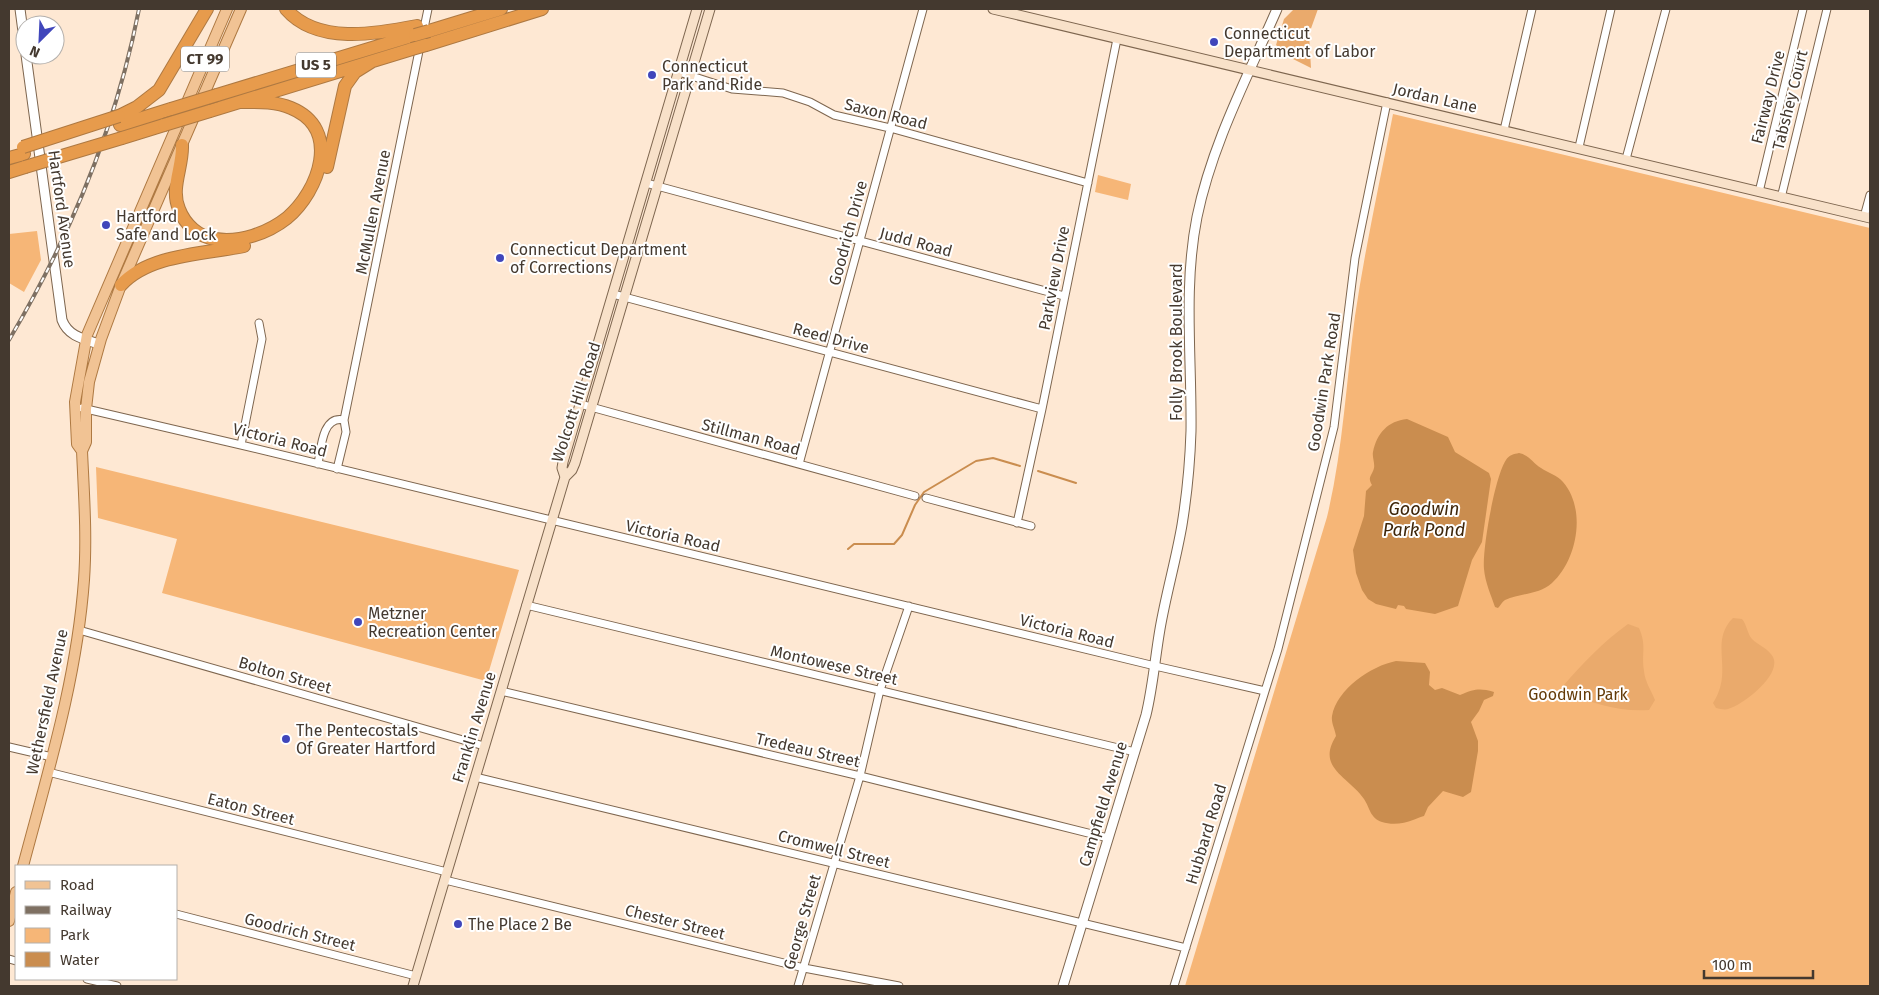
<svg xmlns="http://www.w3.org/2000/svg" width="1879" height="995" font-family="'Fira Sans',sans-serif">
<rect width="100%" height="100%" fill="#fee8d3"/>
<path fill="#f6b677" d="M1393,114L1870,228V986H1185L1327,517C1343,451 1346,383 1355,316C1365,248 1380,181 1393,114Z
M1098,175L1131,184L1128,200L1095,192Z
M37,231L41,260L24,292L9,283V234Z
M96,467L519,570L486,681L162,593L177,539L98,518Z"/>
<path fill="#eaaa6c" d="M1294,9H1318L1309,34L1311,68L1293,59L1276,45L1284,19Z
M1733,618L1742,619C1747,625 1747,633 1752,639C1758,645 1769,649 1773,657C1782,675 1743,705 1728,709C1725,710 1720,709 1716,708L1713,703C1718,695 1721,687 1722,677C1724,655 1715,636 1733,618Z
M1628,624L1639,628C1647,646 1641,653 1644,671C1645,682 1651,690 1655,700L1649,710C1621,712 1591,704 1566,691L1563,686C1582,664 1604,641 1628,624Z"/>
<path fill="#ca8d4f" d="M1407,419L1448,437L1455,452L1489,473L1491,479L1482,542L1472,560L1458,606L1435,614L1406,609L1404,606L1398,605L1396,609L1376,604L1368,599L1362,590L1356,573L1353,550L1364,516L1366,491L1372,485C1367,477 1372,476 1374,468C1375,463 1372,457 1373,452C1377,433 1388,421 1407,419Z
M1519,453C1529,455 1533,463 1541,468C1548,473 1557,475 1563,482C1587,510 1577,560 1552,583C1539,595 1520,593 1505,600C1502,602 1500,606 1498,608L1495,607C1491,595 1485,582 1484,569C1482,550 1495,476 1506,460C1509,455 1514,454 1519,453Z
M1396,661L1425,663L1430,672L1429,685L1435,690L1442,688L1460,695C1475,689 1479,688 1494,692L1493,696L1484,700L1479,711L1471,722L1478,741V751L1471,792L1463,797L1443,791L1428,807L1424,816C1419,817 1417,819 1413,820C1404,824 1391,825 1382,822C1370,818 1370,808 1364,799C1348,776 1316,768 1336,736C1335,729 1331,723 1332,716C1337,689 1371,666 1396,661Z"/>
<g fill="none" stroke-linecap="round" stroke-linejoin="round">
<path stroke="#ca8d4f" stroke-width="2" d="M1038,471L1076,483
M848,549L854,544H894L902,535L915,505L924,492L976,461L993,458L1020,466"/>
<g stroke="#7e664f" stroke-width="9">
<path id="minor" d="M423,33L428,9
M679,72L732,89L783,93L810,102L834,115L890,128L1088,183
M1504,130L1532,9
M1579,147L1611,9
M1626,159L1666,9
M646,183L1064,296
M1759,192L1803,9
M1781,198L1827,9
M1864,217L1870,195
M613,294L1042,409
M580,404L915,496
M82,408L241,445L1155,666L1265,691
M241,445L262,339L259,323
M318,464C321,449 322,415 344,420
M799,464L923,9
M337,469L346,432L344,420L420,46
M926,498L1031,526
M1017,523L1042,409L1117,39
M526,605L1135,752
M79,630L484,746
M501,691L860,776L1108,838
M9,747L52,757
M48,772L447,872
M475,777L1186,948
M445,880L804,968L899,986
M176,914L416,976
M9,959L16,961
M87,979L117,986
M798,986L860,776L880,690L909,606
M1174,986L1278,649L1334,427L1355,258L1387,102"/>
</g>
<g stroke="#7e664f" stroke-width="11">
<path id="tertiary" d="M20,9L25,47
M26,55L62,320C68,336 83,339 99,344
M1063,986L1146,715C1153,686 1155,658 1160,629C1166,594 1176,560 1182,525C1187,494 1190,463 1191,431C1192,360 1183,287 1197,217C1212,144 1248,76 1277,9"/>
</g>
<g stroke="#7e664f" stroke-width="11">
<path id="secondary" d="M993,9L1870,218
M565,477L572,470L575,463L710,9
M565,477L562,468L563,462L697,9
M413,986L565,477"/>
</g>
<g stroke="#ae7942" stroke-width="12">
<path id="primary" d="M82,451L77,444L75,402L87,335L227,9
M82,451L86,442V409L89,382L101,339L121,285L241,9
M23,866C48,772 77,678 84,580C87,537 84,495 82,451
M9,921L16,892"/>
</g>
<g stroke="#ae7942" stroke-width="14">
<path id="motorway" d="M286,9C317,45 376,34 417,26
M429,31L501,9
M426,45L542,9
M217,95L415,35
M210,111L412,49
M119,116L137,107L159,90L207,9
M120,125L171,109
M122,138L164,125
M182,145C183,167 170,188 179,209C185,225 199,237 215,239C240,243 268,233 287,218C319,191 342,129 291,108C275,101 256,102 239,102
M9,158L24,154
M327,167L345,86L355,72L371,62
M9,172L25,167
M121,285C149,254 205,254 244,246"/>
</g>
<use href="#minor" stroke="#fff" stroke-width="7"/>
<use href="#tertiary" stroke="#fff" stroke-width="9"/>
<use href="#secondary" stroke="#f8e1c9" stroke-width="9"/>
<use href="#primary" stroke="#f1c394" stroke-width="10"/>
<use href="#motorway" stroke="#e79b4c" stroke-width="12"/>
<g stroke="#7e7062" stroke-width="4">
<path id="rail" d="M9,340C70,237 116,127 139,9"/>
</g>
<use href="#rail" stroke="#fff" stroke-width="2" stroke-dasharray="5.5" stroke-linecap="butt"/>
<g stroke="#ae7942" stroke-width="14" stroke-linecap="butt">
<path id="motorway-bridge" d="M415,35L429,31
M412,49L426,45
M171,109L217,95
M164,125L210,111
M23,147L119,116
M25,167L122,138"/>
</g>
<use href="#motorway-bridge" stroke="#e79b4c" stroke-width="12"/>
</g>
<g fill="#4046bb" stroke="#fff" stroke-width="2">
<circle cx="1214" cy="42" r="5"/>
<circle cx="652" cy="75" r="5"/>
<circle cx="106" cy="225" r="5"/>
<circle cx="500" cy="258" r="5"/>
<circle cx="358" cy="622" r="5"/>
<circle cx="286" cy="739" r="5"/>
<circle cx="458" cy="924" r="5"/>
</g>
<g text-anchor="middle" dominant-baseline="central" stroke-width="4" stroke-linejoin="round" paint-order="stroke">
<g fill="#fff" stroke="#7c746d" stroke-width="1">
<rect x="181" y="46.5" width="48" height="25" rx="4"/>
<rect x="296" y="52.5" width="40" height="25" rx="4"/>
</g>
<g font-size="15" font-weight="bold" fill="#44392f">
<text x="205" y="59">CT 99</text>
<text x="316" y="65">US 5</text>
</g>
<g font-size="16" fill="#44392f" stroke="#fff" text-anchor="start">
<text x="1224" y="33">Connecticut<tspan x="1224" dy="18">Department of Labor</tspan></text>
<text x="662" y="66">Connecticut<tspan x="662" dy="18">Park and Ride</tspan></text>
<text x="116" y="216">Hartford<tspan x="116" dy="18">Safe and Lock</tspan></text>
<text x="510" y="249">Connecticut Department<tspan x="510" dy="18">of Corrections</tspan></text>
<text x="368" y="613">Metzner<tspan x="368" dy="18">Recreation Center</tspan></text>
<text x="296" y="730">The Pentecostals<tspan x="296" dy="18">Of Greater Hartford</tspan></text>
<text x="468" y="924">The Place 2 Be</text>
</g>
<g font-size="16" fill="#44392f" stroke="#fff">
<text transform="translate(1768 97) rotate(-76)">Fairway Drive</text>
<text transform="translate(1435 98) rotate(13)">Jordan Lane</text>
<text transform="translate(1790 100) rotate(-76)">Tabshey Court</text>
<text transform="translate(886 114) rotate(14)">Saxon Road</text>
<text transform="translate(62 209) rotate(82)">Hartford Avenue</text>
<text transform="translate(373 212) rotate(-79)">McMullen Avenue</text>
<text transform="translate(848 233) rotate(-75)">Goodrich Drive</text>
<text transform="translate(916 242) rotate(15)">Judd Road</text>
<text transform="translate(1054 278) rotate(-79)">Parkview Drive</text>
<text transform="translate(831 338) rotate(15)">Reed Drive</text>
<text transform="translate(1176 342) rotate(-90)">Folly Brook Boulevard</text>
<text transform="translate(1324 382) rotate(-81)">Goodwin Park Road</text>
<text transform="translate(576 402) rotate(-72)">Wolcott Hill Road</text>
<text transform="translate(751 437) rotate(15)">Stillman Road</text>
<text transform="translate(280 440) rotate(14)">Victoria Road</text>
<text transform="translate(673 536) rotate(13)">Victoria Road</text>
<text transform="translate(1067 631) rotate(14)">Victoria Road</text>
<text transform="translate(834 665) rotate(13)">Montowese Street</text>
<text transform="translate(285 675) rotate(16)">Bolton Street</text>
<text transform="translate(47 702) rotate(-78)">Wethersfield Avenue</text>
<text transform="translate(474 727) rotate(-73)">Franklin Avenue</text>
<text transform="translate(808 750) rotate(13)">Tredeau Street</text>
<text transform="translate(1103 804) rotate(-73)">Campfield Avenue</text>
<text transform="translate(251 809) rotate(14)">Eaton Street</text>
<text transform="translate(1206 834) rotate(-73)">Hubbard Road</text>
<text transform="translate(834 849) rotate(14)">Cromwell Street</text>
<text transform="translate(675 922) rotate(14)">Chester Street</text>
<text transform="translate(802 922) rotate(-74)">George Street</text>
<text transform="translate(300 932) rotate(14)">Goodrich Street</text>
</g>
<g font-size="16" fill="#643b08" stroke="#fff">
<text x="1578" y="694">Goodwin Park</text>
</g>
<g font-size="18" font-style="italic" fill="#3f260a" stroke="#fff">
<text x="1424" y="509">Goodwin<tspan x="1424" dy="21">Park Pond</tspan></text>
</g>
</g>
<rect width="1879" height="995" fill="none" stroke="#44392f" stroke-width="20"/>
<rect x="15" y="865" width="162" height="115" fill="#ffffff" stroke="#b4b0ac"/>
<rect x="25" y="881" width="25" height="8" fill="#f1c394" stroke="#b4b0ac"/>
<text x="60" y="890" font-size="15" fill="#44392f">Road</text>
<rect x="25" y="906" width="25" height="8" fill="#7e7062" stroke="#b4b0ac"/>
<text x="60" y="915" font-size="15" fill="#44392f">Railway</text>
<rect x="25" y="928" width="25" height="15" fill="#f6b677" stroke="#b4b0ac"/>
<text x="60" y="940" font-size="15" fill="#44392f">Park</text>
<rect x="25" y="952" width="25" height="15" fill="#ca8d4f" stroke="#b4b0ac"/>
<text x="60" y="965" font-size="15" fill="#44392f">Water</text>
<g transform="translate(40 40) rotate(204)"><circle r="24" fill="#ffffff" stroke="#b4b0ac"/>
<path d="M0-4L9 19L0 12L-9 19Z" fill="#4046bb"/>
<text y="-8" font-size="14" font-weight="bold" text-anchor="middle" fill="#44392f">N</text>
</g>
<path d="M1704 970v8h109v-8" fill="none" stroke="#44392f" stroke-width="2.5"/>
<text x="1712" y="970" font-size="15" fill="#44392f" stroke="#ffffff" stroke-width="4" paint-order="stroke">100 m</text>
</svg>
